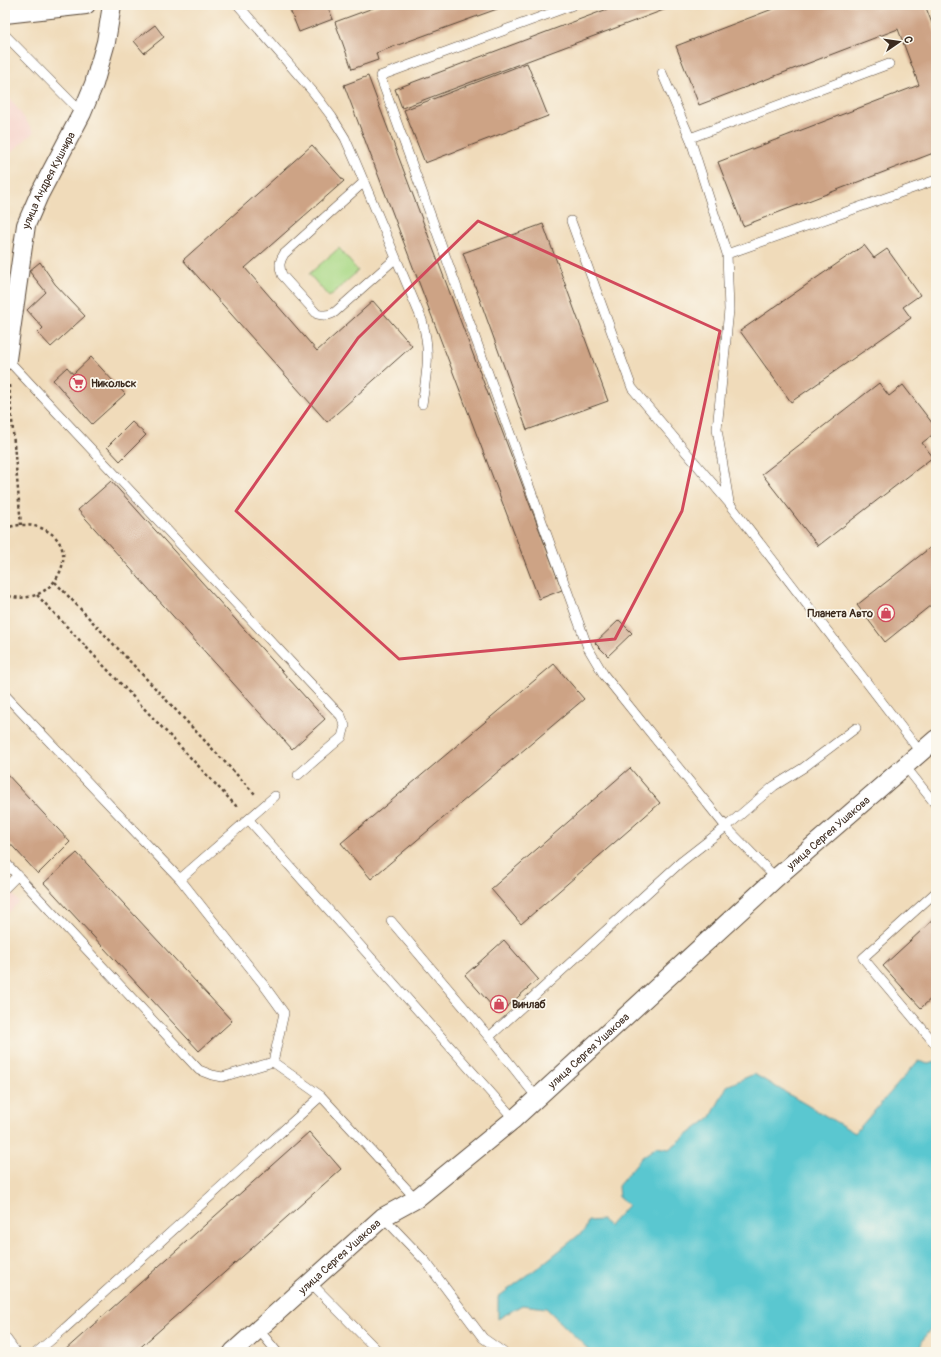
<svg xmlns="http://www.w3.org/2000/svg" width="941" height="1357" font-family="Pangolin,sans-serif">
<rect width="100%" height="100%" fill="#fbf7ec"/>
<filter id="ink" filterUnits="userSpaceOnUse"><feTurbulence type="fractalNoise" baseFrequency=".025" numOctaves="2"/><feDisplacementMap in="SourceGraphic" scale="8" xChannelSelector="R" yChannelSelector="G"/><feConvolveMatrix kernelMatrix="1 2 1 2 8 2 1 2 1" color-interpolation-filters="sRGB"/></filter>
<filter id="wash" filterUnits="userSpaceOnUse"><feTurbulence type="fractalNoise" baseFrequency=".012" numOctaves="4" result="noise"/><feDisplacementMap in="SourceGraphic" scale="16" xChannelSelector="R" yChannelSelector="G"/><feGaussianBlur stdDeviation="0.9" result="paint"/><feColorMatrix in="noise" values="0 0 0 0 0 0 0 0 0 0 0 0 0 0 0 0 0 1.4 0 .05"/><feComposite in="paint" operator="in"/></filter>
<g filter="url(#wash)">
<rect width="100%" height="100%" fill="#f0dbba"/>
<path fill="#f7d1c9" d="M5,91L34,132L5,158Z
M5,885L19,902L5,916Z"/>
<path fill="#aad987" stroke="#728252" d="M339,248L358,271L329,297L309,274Z"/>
<path fill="#5ac7d0" stroke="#4a7877" d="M918,1061L928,1064L936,1062V1322C930,1330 919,1341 920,1352H591L546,1308L522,1305L498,1319V1297L540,1266L585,1230L588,1221L602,1220L609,1226L628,1205L619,1198L618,1186L641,1158L656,1147L669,1149L711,1117L727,1086L754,1074L855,1133Z"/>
<g id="blocks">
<path fill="#cda385" d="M288,5H327L333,19L299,32Z
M381,5H508L376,53L378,60L352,69L335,22Z
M618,5H677L402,108L395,89Z
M783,5H925L936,34V152L743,226L718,162L919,85L898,29L699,105L676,46Z
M155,25L164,37L144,53L134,41Z
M527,63L548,116L425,163L404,110Z
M368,76L562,590L539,599L344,85Z
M312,145L344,181L245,268L317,351L373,301L412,346L327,422L183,260Z
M543,224L608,401L527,430L463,253Z
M864,245L874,258L887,249L920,295L903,307L911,318L791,402L740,331Z
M40,262L55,284L85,316L51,347L38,333L43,328L27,310L46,292L29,271Z
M91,357L125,394L92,424L53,380L67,367L73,374Z
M879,383L889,396L903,385L936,428V432L922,443L933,457L818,546L762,474Z
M132,422L146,435L120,461L107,447Z
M111,481L325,719L292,749L78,510Z
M936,543V601L885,642L857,605Z
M619,620L632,633L608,656L595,643Z
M554,664L584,699L371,879L341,843Z
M630,768L660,803L521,924L491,889Z
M5,772L70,842L38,874L5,838Z
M77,853L232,1021L199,1051L44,883Z
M936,917V994L921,1008L883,966Z
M504,940L538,979L499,1014L465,975Z
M309,1132L341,1169L135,1352H65L64,1351Z"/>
</g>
</g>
<g filter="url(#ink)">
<use href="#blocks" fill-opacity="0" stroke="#564535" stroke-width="1"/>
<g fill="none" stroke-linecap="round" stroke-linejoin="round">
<g stroke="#564535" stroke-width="10">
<path id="lane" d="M238,5L314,93L332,117L345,138L356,163L422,320C431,351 427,372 422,404
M573,5L380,76L588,648L604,675L726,827L776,878
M5,35L82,113
M662,73L690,138L727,254L729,310L717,429L729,502
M690,138L889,64
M364,182L284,254C279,262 279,266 282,275L317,314C324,316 329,316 335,312L396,258
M571,221L632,388L729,503L921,753
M727,254L936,180
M7,359L341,716L345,726L342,737L298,775
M5,695L180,879L263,984L284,1013L273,1062L321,1096L416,1199
M905,766L936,805
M249,820L514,1119
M5,862L199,1070L212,1075L222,1077L273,1062
M180,879L275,796
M5,888L18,875
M936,892L863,958L936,1045
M391,921L489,1037L538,1099
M489,1037L681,862L726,827L774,786L803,768L856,728
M383,1217L426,1262L483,1338L503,1352
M311,1283L379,1352
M259,1330L277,1352
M5,1337L16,1352
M37,1352L64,1329L321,1096"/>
</g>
<g stroke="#564535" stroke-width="20">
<g id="street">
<path d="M5,14L86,5"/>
<path id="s1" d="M5,361L7,359L26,225L39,195L82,113L94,84L106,42L112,5"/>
<path id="s2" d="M233,1352L383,1217L416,1199L514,1119L776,878L936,739"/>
</g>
</g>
<path stroke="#564535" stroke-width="2.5" stroke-dasharray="3 3" stroke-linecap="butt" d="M9,385L21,525
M5,529C15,524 27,524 38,527C89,543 55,612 5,595
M55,582L255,794
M37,595L238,808"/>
<use href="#lane" stroke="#fff" stroke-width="9"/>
<use href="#street" stroke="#fff" stroke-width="18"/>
</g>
</g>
<path fill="none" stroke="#d1495b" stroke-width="3" stroke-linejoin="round" d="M478,221L720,331L682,511L615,639L399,659L236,511L358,338Z"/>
<defs>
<g id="supermarket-ring" transform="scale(0.9)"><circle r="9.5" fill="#fbf7ec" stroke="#d1495b" stroke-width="1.5"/><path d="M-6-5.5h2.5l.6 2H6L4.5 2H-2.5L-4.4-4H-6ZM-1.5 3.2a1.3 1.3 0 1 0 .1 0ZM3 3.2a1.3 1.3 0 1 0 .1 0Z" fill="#d1495b"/></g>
<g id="shop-ring" transform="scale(0.9)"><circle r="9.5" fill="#fbf7ec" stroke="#d1495b" stroke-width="1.5"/><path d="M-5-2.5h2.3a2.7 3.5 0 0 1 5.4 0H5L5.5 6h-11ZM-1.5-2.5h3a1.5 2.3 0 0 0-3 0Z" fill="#d1495b"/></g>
</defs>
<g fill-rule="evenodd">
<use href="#supermarket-ring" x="78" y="383"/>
<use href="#shop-ring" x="886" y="613"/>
<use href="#shop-ring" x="499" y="1004"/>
</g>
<g text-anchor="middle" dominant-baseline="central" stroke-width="3.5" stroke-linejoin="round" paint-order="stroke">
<g font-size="11" fill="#3b2a1e" stroke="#fbf7ec">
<text stroke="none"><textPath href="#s1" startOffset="188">улица Андрея Кушнира</textPath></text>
<text stroke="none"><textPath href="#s2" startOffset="791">улица Сергея Ушакова</textPath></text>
<text stroke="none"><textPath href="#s2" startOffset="467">улица Сергея Ушакова</textPath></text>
<text stroke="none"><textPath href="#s2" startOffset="143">улица Сергея Ушакова</textPath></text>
</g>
<g font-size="11" font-weight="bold" fill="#3b2a1e" stroke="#fbf7ec" text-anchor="start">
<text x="91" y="383">Никольск</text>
<text x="873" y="613" text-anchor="end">Планета Авто</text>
<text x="512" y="1004">Винлаб</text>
</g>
</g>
<rect width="941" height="1357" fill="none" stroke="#fbf7ec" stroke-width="20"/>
<g transform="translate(899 42) rotate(77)" stroke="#fbf7ec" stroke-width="3" paint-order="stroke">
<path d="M0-3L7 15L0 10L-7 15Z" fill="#3b2a1e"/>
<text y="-6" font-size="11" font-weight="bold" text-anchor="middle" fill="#3b2a1e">С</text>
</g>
</svg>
